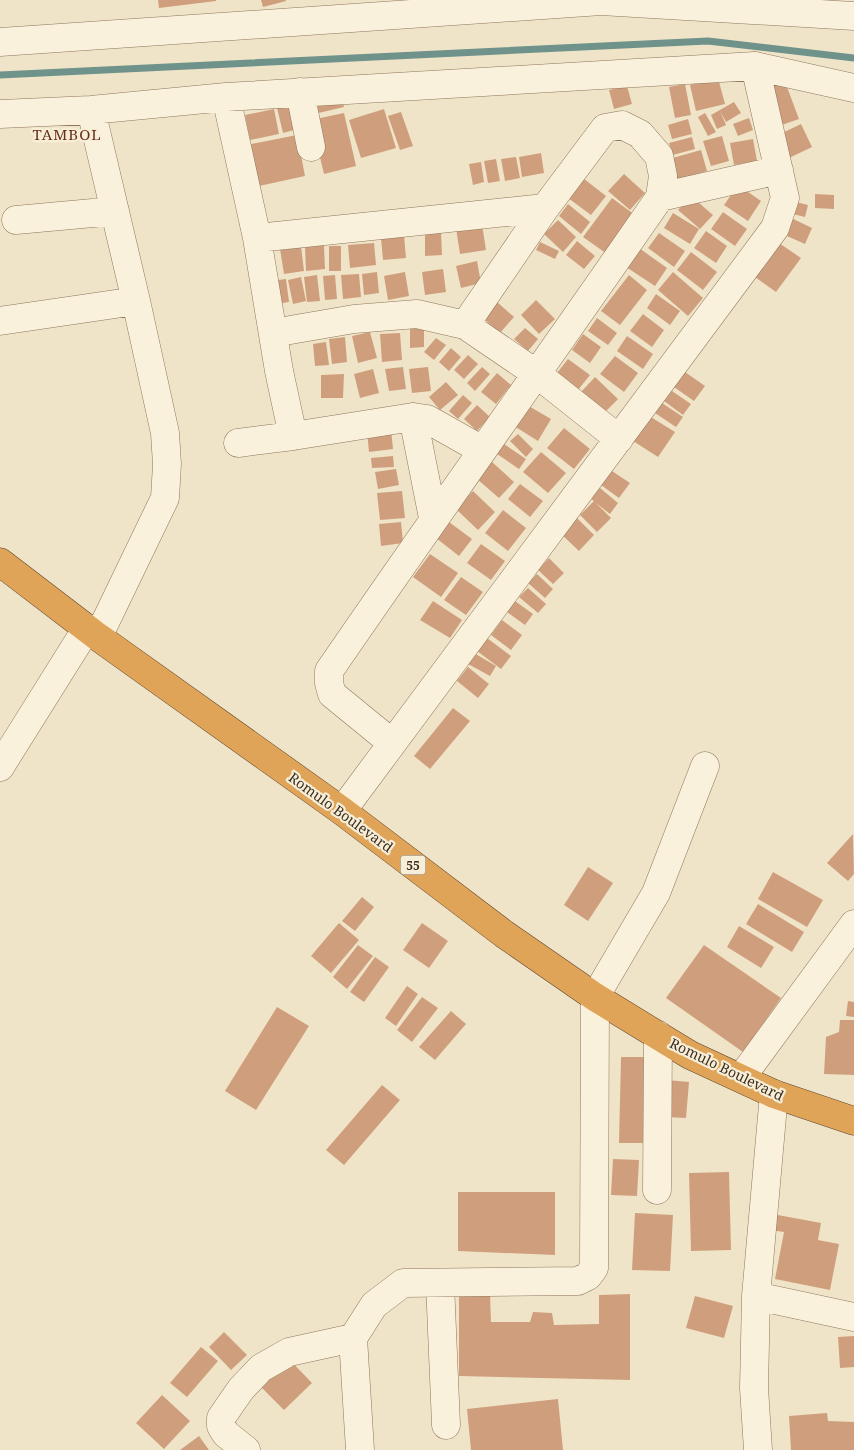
<svg xmlns="http://www.w3.org/2000/svg" width="854" height="1450" font-family="'Noto Serif',serif">
<rect width="100%" height="100%" fill="#f0e4c8"/>
<g fill="none" stroke-linecap="round" stroke-linejoin="round">
<path stroke="#6f938a" stroke-width="7" d="M0,75L708,41L854,58"/>
</g>
<path fill="#cf9f7d" d="M158,0H216V1L159,8Z
M261,0H286V1L263,7Z
M718,78L725,104L696,111L690,85Z
M784,79L799,119L782,125L768,85Z
M685,84L691,115L675,118L669,87Z
M627,86L632,104L614,109L609,90Z
M341,94L344,107L310,115L306,101Z
M734,102L741,113L726,122L720,111L726,125L717,129L711,115Z
M295,103L302,128L283,133L277,108Z
M274,109L279,134L250,140L245,115Z
M384,109L396,148L361,158L349,120Z
M401,112L413,146L400,150L388,116Z
M344,113L356,166L324,174L311,120Z
M705,113L716,132L708,136L698,117Z
M749,118L753,130L738,136L733,124Z
M688,119L692,134L672,139L668,125Z
M801,124L812,147L789,158L778,135Z
M297,135L305,176L259,186L251,144Z
M722,136L729,161L711,166L703,141Z
M692,137L695,149L673,155L669,143Z
M753,139L757,161L734,165L730,143Z
M701,150L707,171L675,180L669,159Z
M541,153L544,173L522,177L519,157Z
M516,157L520,178L505,181L501,159Z
M496,159L500,181L488,183L484,161Z
M481,162L484,182L473,185L469,164Z
M624,174L645,193L630,210L608,191Z
M579,175L606,196L591,215L564,195Z
M738,185L761,201L748,221L724,205Z
M815,194L834,195V209L815,208Z
M691,196L713,215L700,229L678,210Z
M612,198L635,215L607,254L583,237Z
M792,201L808,205L805,217L789,213Z
M568,204L590,222L581,234L559,216Z
M723,212L747,229L735,246L711,229Z
M673,213L699,229L690,244L664,228Z
M785,215L812,228L805,244L778,232Z
M558,220L576,237L563,252L544,234Z
M482,224L486,250L460,254L456,228Z
M706,231L727,246L716,263L694,248Z
M425,232H441L442,255L425,256Z
M659,233L685,251L674,267L648,248Z
M404,235L406,258L383,260L381,238Z
M577,241L595,256L584,269L566,255Z
M540,242L559,251L555,259L536,250Z
M374,243L376,265L350,268L348,245Z
M779,243L801,258L776,292L755,277Z
M324,245L325,269L306,271L305,247Z
M301,246L304,271L284,274L280,249Z
M329,246H341V271H329Z
M639,248L667,268L655,286L626,267Z
M691,252L717,272L703,290L677,270Z
M477,261L481,283L461,288L456,266Z
M443,269L446,292L425,295L422,272Z
M377,272L379,293L364,295L362,274Z
M405,272L409,296L388,300L384,276Z
M673,272L703,298L688,316L658,290Z
M359,274L361,297L343,299L341,275Z
M317,275L320,301L307,302L304,277Z
M335,275L337,299L325,300L323,276Z
M629,275L647,290L620,325L601,311Z
M301,277L306,301L293,304L288,280Z
M286,279L289,302L282,303L278,280Z
M656,294L680,311L670,325L647,308Z
M536,300L555,319L539,334L521,315Z
M497,302L514,317L500,333L483,318Z
M643,314L664,330L652,347L630,331Z
M597,318L617,333L608,345L588,331Z
M410,324H424V347L410,348Z
M525,328L538,339L528,351L514,339Z
M370,332L377,358L358,363L352,336Z
M400,333L402,360L382,362L380,334Z
M583,334L601,347L590,363L572,350Z
M627,336L653,354L643,369L617,351Z
M345,337L347,362L332,364L329,339Z
M436,338L446,345L434,360L424,352Z
M326,342L329,365L315,366L313,344Z
M451,348L461,357L449,371L439,362Z
M468,355L478,364L464,379L454,370Z
M615,356L638,373L624,392L600,374Z
M568,359L590,375L578,390L557,373Z
M403,367L406,389L389,391L385,369Z
M428,367L431,391L412,393L409,369Z
M482,367L490,374L475,391L467,383Z
M373,369L379,393L360,398L354,374Z
M685,372L705,386L694,401L674,387Z
M497,373L511,385L496,404L481,392Z
M344,374L343,398H321V375Z
M595,377L618,399L604,413L581,392Z
M446,382L458,395L440,410L429,397Z
M672,391L691,404L683,415L664,401Z
M463,395L472,403L458,419L449,411Z
M662,403L683,417L676,427L655,413Z
M477,405L490,417L477,431L464,419Z
M527,405L551,419L538,441L514,426Z
M646,414L675,432L658,457L630,439Z
M564,428L590,449L574,469L547,448Z
M391,429L393,449L369,452L367,432Z
M518,434L533,449L526,457L510,441Z
M504,444L526,459L519,469L497,454Z
M541,452L566,473L548,493L523,472Z
M393,456L394,467L372,468L371,458Z
M492,462L514,482L499,498L477,479Z
M396,469L399,485L378,489L375,472Z
M612,471L630,483L619,498L601,485Z
M520,484L543,501L530,517L508,499Z
M600,488L618,503L610,514L596,503L611,518L597,532L580,515L594,501L591,499Z
M402,491L405,518L380,520L377,493Z
M473,491L495,512L478,530L456,509Z
M503,510L526,528L508,551L485,533Z
M577,518L594,535L579,551L561,534Z
M401,522L403,543L381,546L379,524Z
M449,522L472,539L459,556L436,538Z
M481,544L505,561L491,580L467,563Z
M430,554L458,573L441,597L413,577Z
M549,558L564,573L553,584L538,570Z
M537,574L553,589L545,598L528,583Z
M461,577L483,592L466,615L444,600Z
M528,588L546,604L538,613L519,597Z
M433,601L462,620L450,638L420,620Z
M515,601L533,614L525,625L507,612Z
M502,620L522,635L511,650L491,635Z
M487,638L511,656L501,669L477,651Z
M474,653L496,666L490,676L468,664Z
M468,667L489,684L478,698L457,681Z
M453,708L470,721L430,769L414,756Z
M853,834L854,874L848,881L827,863Z
M588,867L613,883L588,921L564,905Z
M773,872L823,900L807,927L758,899Z
M362,897L374,907L355,931L342,921Z
M758,904L804,932L792,952L746,924Z
M339,923L359,940L331,973L311,956Z
M422,923L448,941L429,968L403,950Z
M739,926L774,947L761,968L727,947Z
M358,945L373,956L347,989L333,977Z
M704,945L781,998L743,1052L666,998Z
M375,957L389,967L364,1002L350,992Z
M407,986L418,994L396,1026L385,1018Z
M422,997L438,1008L412,1042L397,1030Z
M848,1001L854,1002V1017L846,1016Z
M277,1007L309,1026L256,1110L225,1091Z
M451,1011L466,1024L435,1060L419,1047Z
M840,1020H854V1075L824,1074L826,1037L839,1032Z
M621,1057H645L643,1143H619Z
M667,1080L689,1082L686,1118L664,1117Z
M382,1085L400,1100L344,1165L326,1150Z
M613,1159L639,1160L637,1196L611,1195Z
M729,1172L731,1250L691,1251L689,1173Z
M458,1192H555V1255L458,1251Z
M635,1213L673,1215L670,1271L632,1270Z
M767,1213L821,1223L818,1240L839,1244L830,1290L775,1279L784,1232L763,1229Z
M459,1294H490L491,1322H530L533,1312L552,1313L554,1325L599,1324V1295L630,1294V1380L459,1376Z
M695,1296L733,1306L724,1338L686,1328Z
M224,1332L247,1355L231,1370L209,1347Z
M854,1336V1367L840,1368L838,1337Z
M201,1347L218,1361L187,1397L170,1383Z
M286,1356L312,1383L284,1410L257,1383Z
M162,1395L190,1421L164,1449L136,1423Z
M558,1399L563,1450H471L467,1409Z
M827,1413L828,1421L854,1422V1450H791L789,1416Z
M199,1436L209,1450H180Z"/>
<g fill="none" stroke-linecap="round" stroke-linejoin="round">
<g stroke="#8d765c" stroke-width="29">
<path id="minor" d="M0,42L601,1L854,16
M300,92L311,147
M226,97L257,238L279,371L293,436L413,417L427,419L482,450
M91,110L136,301L165,433L167,464L165,498L98,637
M0,114L91,110L226,97L755,66L854,88
M660,197L779,170
M16,220L115,211
M257,238L545,208
M0,321L136,301
M273,333L354,319L417,314L465,325L537,374L619,439
M413,417L433,518
M238,443L293,436
M392,743L332,694L329,683V671C438,512 550,356 660,197L663,176L659,156L640,134L622,125L605,128L545,208L465,325
M0,767L87,628
M342,811L775,228L785,198L755,66
M741,1078L854,924
M657,1190L658,1035
M440,1283L446,1425
M756,1296L854,1317
M246,1450L226,1434L221,1426V1418L241,1389L261,1368L289,1352L353,1338
M360,1450L353,1338L374,1305L403,1283L578,1281L588,1276L594,1268L595,997L656,893L705,766
M758,1450L754,1388L756,1296L774,1094"/>
</g>
<g stroke="#5b4430" stroke-width="29">
<path id="highway" d="M0,562L98,637L342,811L504,934L595,997L690,1055L774,1094L854,1121"/>
</g>
<use href="#minor" stroke="#faf1dc" stroke-width="28"/>
<use href="#highway" stroke="#e0a458" stroke-width="28"/>
</g>
<g text-anchor="middle" dominant-baseline="central" stroke-width="4.5" stroke-linejoin="round" paint-order="stroke">
<rect fill="#f7eed8" stroke="#756857" stroke-width="1" x="400.5" y="855.5" width="25" height="19" rx="4"/>
<g font-size="12" font-weight="bold" fill="#3d2e20">
<text x="413" y="865">55</text>
</g>
<g font-size="14" fill="#3d2e20" stroke="#f7eed8">
<text transform="translate(341 812) rotate(36)">Romulo Boulevard</text>
<text transform="translate(727 1069) rotate(26)">Romulo Boulevard</text>
</g>
<g font-size="15" letter-spacing="1" fill="#6b2e1e" stroke="#f7eed8">
<text x="67" y="134">TAMBOL</text>
</g>
</g>
</svg>
